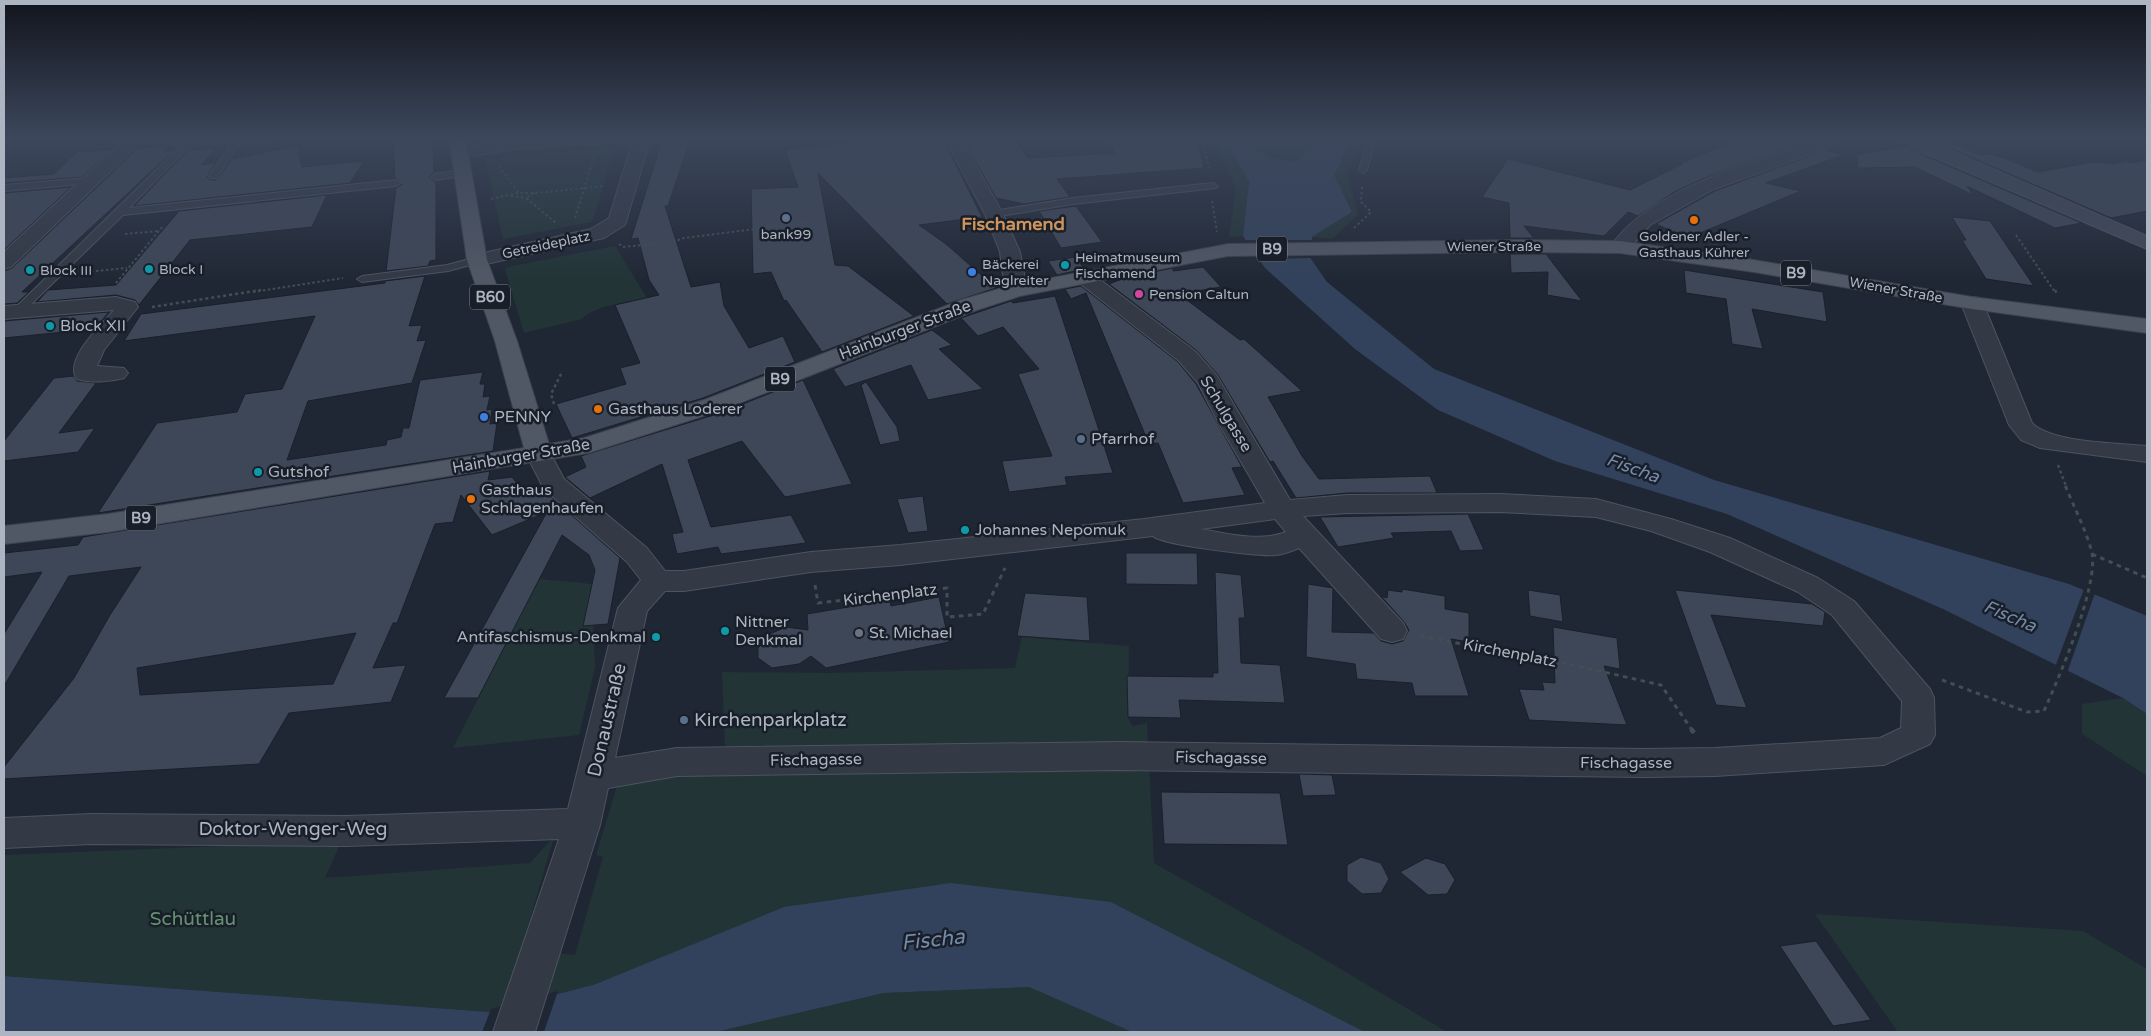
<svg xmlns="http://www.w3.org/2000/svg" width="2151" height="1036" font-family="'Varela Round',sans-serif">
<rect width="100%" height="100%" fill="#202734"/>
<path fill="#223436" d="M1212,137H1227L1230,148L1249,182L1243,236L1229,237L1236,188Z
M1247,137H1326L1323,142L1293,162L1271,158L1250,148Z
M1353,137H1367L1347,173L1358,214L1332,239L1312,237L1352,212L1333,175Z
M615,147L592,222L503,239L485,159Z
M615,246L647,298C630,302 594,305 582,319L524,333L505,269L508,267Z
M539,579L592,584L595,667L579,735L453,748Z
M1022,637L1129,646L1128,717L1132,726L1147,723L1154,863L1310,951L1447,1032H1365L1111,902L596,984L489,1012L4,976V855L277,844H340L325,878L530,863L554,837L521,950L575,955L603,857L596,855L617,786L725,748L722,672L829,673L1015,668Z
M2123,698L2147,714V776L2082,734V704Z
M1815,914L2083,931L2147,969V1032H1898Z
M1029,987L1132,1032H716L884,993Z"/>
<path fill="#33425c" d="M1227,137H1247L1250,148L1271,158L1293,162L1323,142L1326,137H1353L1334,175L1352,212L1312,237L1311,259L1327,282L1434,369L1714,480L2069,584L2147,616V714L2123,698L1943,609L1727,514L1555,461L1438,410L1355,349L1265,268L1243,236L1249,182L1230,148Z
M951,883L1111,902L1365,1032H1132L1029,987L884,993L716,1032H4V976L489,1012L596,984L784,907Z"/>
<path fill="#202734" d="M1243,240H1314L1313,258L1256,259Z
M2084,589L2095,593L2067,673L2055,667Z
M558,991L544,1032H482L491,1009Z"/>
<path fill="#3e4757" stroke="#1a202b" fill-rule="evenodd" d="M403,137H432L434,172L429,177L436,183V260L430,261L428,266L386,271L396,188L403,184L395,178L393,138Z
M663,137H691L668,206H665L691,287L720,282L724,306L749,348L783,336L795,362L703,398L572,438L556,404L626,384L620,368L640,363L615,305L659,295L649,280L638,238L631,239Z
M904,137H942L982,217L919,225L946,244L996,288L947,304L818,173L835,265L848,266L914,316L822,352L786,300L784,301L771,272L753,274L751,189L798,187L785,150Z
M962,137H1012L1028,158L1114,153L1107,137H1197L1204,168L1057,179L1070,197L1024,204L996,198Z
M1743,137H1777L1801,143L1702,179L1674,192L1638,216L1628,212L1604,236L1524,226L1534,238H1510L1509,203L1482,197L1508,159L1630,190L1682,164H1680Z
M1945,140L1981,155L1989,154L2004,158L2038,172L2093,162L2114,164L2126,161L2131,163L2147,160V211L2111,218L1936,142Z
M170,146L164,152L173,151L22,292H29L17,303L4,304V271L12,268L138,148Z
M297,146L302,167L364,161L350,183L134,206L188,150L216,148L202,165L216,162L207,177L210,180H216L232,159Z
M1908,146L1925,156L2082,223L2055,228L1967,186L1973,195L1915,167L1858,168L1857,155Z
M111,150L82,177L4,183V178L54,174L77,152Z
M1826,150L1843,155L1766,183L1801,191L1688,238L1656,224L1715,191Z
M71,187L4,250V193Z
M327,195L312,227L190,240L139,305L135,300L116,295L37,302L48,290L116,285L179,211Z
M1076,206L1102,242L1061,248L1039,211Z
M1952,217L1990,221L2034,286L1986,279L1962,240H1966Z
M1510,254H1546L1582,301L1547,295L1548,272L1511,273Z
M1076,257L1084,269L1057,275L1048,261Z
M1203,267L1221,287L1179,294L1240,340L1244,339L1302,391L1268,397L1302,456L1319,479L1430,476L1437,493H1347L1296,498L1273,461L1270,462L1218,375L1196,350L1109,284L1127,277L1173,268V271Z
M1684,270L1823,292L1827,322L1752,309L1763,349L1732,344L1726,299L1686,293Z
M425,276L409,326L422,325L417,341L426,340L412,383L308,401L287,460L386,445L387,440L401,437L403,428H409L420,380L483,372L480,384H485L483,397L490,396L487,410L492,409L490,424L497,423L493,451L98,513L157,423L237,412L245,394L282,389L315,316L124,341L141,314L385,283V281Z
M1081,286L1178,362L1196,384L1242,467L1232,468L1245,495L1183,503L1158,443L1149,444L1086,293L1071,299L1065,289Z
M1055,296L1113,473L1065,477L1067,485L1009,492L1002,461L1052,456L1018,374L1039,369L1003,327L978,336L961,318L1011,301L1013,303Z
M109,312L94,329L4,338V321Z
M932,330L952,345L939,349L983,389L928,400L911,365L845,387L833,369Z
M74,376L77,381L96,383L59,433L95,428L78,452L4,461V441L54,378Z
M803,380L852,484L785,497L742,441L688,460L711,527L791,515L806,543L721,554L718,547L677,554L672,534L683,532L662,464L590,498L565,477L586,467L581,456L723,412Z
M866,382L897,427L900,441L880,445L861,385Z
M490,471L488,480L512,477L527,495L541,488L620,558L608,624L583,626L595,570L589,555L562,535L478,698H444L547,512L492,535L461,495L453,522L435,524L397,623H393L373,668L406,665L391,702L289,713L259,764L4,779V767L74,678L110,615L141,567L69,576L4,686V634L42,572L4,577V553L78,545L83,537ZM356,633L333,684L140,695L137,668Z
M923,496L928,531L908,533L897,499Z
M1468,514L1484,550L1460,551L1451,531L1391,533L1394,538L1338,547L1320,517Z
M1126,553H1197L1198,585L1126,584Z
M1215,572L1241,575L1245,618H1239L1241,663L1280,665L1285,703L1179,700L1181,718L1128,717L1127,676L1213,677V673H1218Z
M1308,584L1333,588L1332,632L1374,633L1381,641L1392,644L1403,641L1409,630L1404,622L1381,596L1387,598L1388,590L1402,592V589L1445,596V609L1469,613V642L1451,639L1469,696H1415L1412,683L1357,679L1355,664L1306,657Z
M1528,590L1560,595L1563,622L1530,616Z
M1675,590L1812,604L1825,612L1823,626L1711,615L1747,708L1716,705Z
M1025,593L1087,597L1090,641L1017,636Z
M939,597L949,642L826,668L811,656L799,664L772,668L758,658V645L765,636L786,627L808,630L807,614L890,600L891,606Z
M1553,627L1617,638L1620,669L1604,666L1627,725L1529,720L1519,689L1544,690L1542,682L1555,683Z
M1299,774L1332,775L1336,795L1303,796Z
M1161,792L1280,793L1288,845L1164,844Z
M1361,857L1381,863L1389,879L1381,893L1362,894L1347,881V865Z
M1426,858L1445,864L1455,880L1447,894L1428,895L1400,872Z
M1816,941L1871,1020L1833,1026L1780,946Z"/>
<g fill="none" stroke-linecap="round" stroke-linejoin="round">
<g stroke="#4d5460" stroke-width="2">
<path id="service" d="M236,137L243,139L216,178H210L209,176Z
M1368,137H1376L1367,170L1363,173L1359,170Z
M189,138L193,141L192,143L129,208L396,180L401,183L396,186L123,215L22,313H14V309Z
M463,170L467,173L466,175L435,180L431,177L435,174Z
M89,178L92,179V183L4,191V185Z
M1213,183L1218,186L1216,188L1073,204L994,217L989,214L994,211L1073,198Z
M477,257L482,260L481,262L448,271L362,282L357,279L362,276L447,265Z"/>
</g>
<g stroke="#4d5460" stroke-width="2">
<path id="minor" d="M127,137H274L272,141L266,142L189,146L142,141L11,267L4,269V252Z
M545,137H640L649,144L625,225L604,238L477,266L470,264L467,260L470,256L591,229L609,218L631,146L626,142L514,149L459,158L453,157L450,153L453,149L459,148L514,139Z
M944,137H960L1003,214L1020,252L1027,290L1023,294L1016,296L1009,294L1005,290L1000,252L985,214Z
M1084,271L1091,273L1195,351L1217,376L1290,500L1347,495L1500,494L1596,499L1671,519L1730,538L1818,578L1854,601L1930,689L1934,698L1935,735L1930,744L1884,765L1715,776L1645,777L1118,770L677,776L608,788L600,825L535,1032H493L559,839L346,846L92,844L4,848V818L92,814L346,816L568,809L618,608L641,580L627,562L544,489L526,454L530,449L539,446L548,449L564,479L647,548L665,571H684L811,552L900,545L1144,519L1265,503L1218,422L1198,383L1179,361L1077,281L1074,277L1077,273ZM1500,512L1596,517L1651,531L1710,552L1798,592L1832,615L1902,701L1901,728L1880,738L1715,748L1645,749L1118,742L677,748L615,758L647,611L665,591H684L811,572L900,565L1153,536C1161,545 1261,557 1276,555C1284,554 1292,551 1299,548L1381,639L1392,642L1403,639L1407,631L1403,623L1303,516L1347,513ZM1275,519L1286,532C1260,542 1228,534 1201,529Z
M116,297L135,302L138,307L104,350L97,366L124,368L128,373L124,378C110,382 91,383 77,379C63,360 102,324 114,310L4,319V306Z
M1972,297L1980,298L1983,303L2032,423C2051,443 2119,443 2147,446V462L2040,448L2021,440L2009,425L1961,303L1964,298Z"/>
</g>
<g stroke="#4d5460" stroke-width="2">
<path id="tertiary" d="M1820,137H1839L1825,149L1714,189L1650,225L1627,251H1613L1610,247C1650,189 1749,164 1813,141Z"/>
</g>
<g stroke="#4d5460" stroke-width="2">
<path id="secondary" d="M1900,137H1920L2147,236V249L1926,154L1902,141Z"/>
</g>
<g stroke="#3c424f" stroke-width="2">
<path id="primary" d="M449,137H465L487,260L517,341L549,444L584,438L704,400L961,300L1009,286L1228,244L1515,240L1620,241L1754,260L1972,297L2147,319V333L1972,309L1754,272L1620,253L1515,252L1228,256L1020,296L977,310L722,410L588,453L108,532L4,544V526L108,514L524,448L495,341L467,260Z"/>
</g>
<path stroke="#3f4f53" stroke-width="2" stroke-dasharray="2.5 2.5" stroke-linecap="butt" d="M1202,137L1209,170
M499,166L518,192
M534,193L526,198L556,223
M511,196L526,198
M491,199L518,193H534L605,186
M1212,201L1217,232
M575,218L594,157
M1354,228L1371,212L1361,202L1362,186
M125,234L158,231
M2016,235L2055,292
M619,244L623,247L673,242L684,238L811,222V212
M86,272L127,268
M116,283L163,226
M253,292L343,278"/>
<path stroke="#3f4f53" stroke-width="2.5" stroke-dasharray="3 3" stroke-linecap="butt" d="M2055,290L2057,294
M152,307L261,290
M554,404L551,394L562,372
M2058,465L2066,486"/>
<path stroke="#3f4f53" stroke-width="3" stroke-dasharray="4.5 4.5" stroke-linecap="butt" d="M2092,554L2147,578
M815,585L818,603L947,588V617L983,614L1005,568
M1420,636L1573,665L1661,685L1692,730
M1942,680L2027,712L2044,711C2059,677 2098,588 2092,553C2087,532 2073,505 2065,485"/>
<path stroke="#3f4f53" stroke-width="4.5" stroke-dasharray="5 5" stroke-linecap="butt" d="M1691,729L1695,734"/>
<use href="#service" fill="#333945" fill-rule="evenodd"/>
<use href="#minor" fill="#333945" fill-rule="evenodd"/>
<use href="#tertiary" fill="#333945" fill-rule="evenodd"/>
<use href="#secondary" fill="#414858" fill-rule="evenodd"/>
<use href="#primary" fill="#515865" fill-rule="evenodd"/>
</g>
<linearGradient id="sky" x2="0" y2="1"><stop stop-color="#12151d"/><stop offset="0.49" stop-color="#3c475c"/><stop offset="1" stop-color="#3c475c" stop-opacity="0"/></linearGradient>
<rect width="2151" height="282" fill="url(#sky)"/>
<g fill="#5c6f8a" stroke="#191f29" stroke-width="2">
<circle cx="786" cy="218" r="5"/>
<circle cx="1081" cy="439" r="5"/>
<circle cx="684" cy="720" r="5"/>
</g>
<g fill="#e8710a" stroke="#191f29" stroke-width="2">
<circle cx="1694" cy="220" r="5"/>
<circle cx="598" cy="409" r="5"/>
<circle cx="471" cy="499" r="5"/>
</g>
<g fill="#0f9aa8" stroke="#191f29" stroke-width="2">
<circle cx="1065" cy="265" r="5"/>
<circle cx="149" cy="269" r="5"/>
<circle cx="30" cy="270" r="5"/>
<circle cx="50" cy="326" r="5"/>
<circle cx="258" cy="472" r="5"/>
<circle cx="965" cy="530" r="5"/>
<circle cx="725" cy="631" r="5"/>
<circle cx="656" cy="637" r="5"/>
</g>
<g fill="#3f7fe0" stroke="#191f29" stroke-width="2">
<circle cx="972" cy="272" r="5"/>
<circle cx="484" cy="417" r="5"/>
</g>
<circle fill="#d1479c" stroke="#191f29" stroke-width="2" cx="1139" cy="294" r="5"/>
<circle fill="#6b7280" stroke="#191f29" stroke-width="2" cx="859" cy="633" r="5"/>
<g text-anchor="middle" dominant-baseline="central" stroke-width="5" stroke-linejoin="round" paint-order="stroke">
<g font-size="14" fill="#adb4c2" stroke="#191f29" text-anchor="start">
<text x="786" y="234" text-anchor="middle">bank99</text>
<text x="1694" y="236" text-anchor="middle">Goldener Adler -<tspan x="1694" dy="16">Gasthaus Kührer</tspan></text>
<text x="1075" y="257">Heimatmuseum<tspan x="1075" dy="16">Fischamend</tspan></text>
<text x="982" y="264">Bäckerei<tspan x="982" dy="16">Naglreiter</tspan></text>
<text x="159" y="269">Block I</text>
<text x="40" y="270">Block III</text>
<text x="1149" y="294">Pension Caltun</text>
</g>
<g font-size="14" fill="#adb4c2" stroke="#191f29">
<text transform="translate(546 245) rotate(-12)">Getreideplatz</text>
<text x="1494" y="246">Wiener Straße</text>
<text transform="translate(1896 290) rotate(10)">Wiener Straße</text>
</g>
<g fill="#191f29" stroke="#818794" stroke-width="1">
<rect x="1257" y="236.5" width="30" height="25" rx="4"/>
<rect x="1781" y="260.5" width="30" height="25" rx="4"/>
<rect x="470" y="284.5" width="40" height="25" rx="4"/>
<rect x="765" y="366.5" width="30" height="25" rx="4"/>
<rect x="126" y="505.5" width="30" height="25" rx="4"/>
</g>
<g font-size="15" font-weight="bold" fill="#adb4c2">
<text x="1272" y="249">B9</text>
<text x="1796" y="273">B9</text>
<text x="490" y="297">B60</text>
<text x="780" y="379">B9</text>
<text x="141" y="518">B9</text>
</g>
<g font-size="16" fill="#adb4c2" stroke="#191f29" text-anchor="start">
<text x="60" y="326">Block XII</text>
<text x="608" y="409">Gasthaus Loderer</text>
<text x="494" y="417">PENNY</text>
<text x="1091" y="439">Pfarrhof</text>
<text x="268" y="472">Gutshof</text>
<text x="481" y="490">Gasthaus<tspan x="481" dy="18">Schlagenhaufen</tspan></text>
<text x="975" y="530">Johannes Nepomuk</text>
<text x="735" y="622">Nittner<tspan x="735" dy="18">Denkmal</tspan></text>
<text x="869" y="633">St. Michael</text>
<text x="646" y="637" text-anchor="end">Antifaschismus-Denkmal</text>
</g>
<g font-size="16" fill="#adb4c2" stroke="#191f29">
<text transform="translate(905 330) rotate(-21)">Hainburger Straße</text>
<text transform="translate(1226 414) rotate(59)">Schulgasse</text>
<text transform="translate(521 456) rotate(-10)">Hainburger Straße</text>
<text transform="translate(890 595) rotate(-7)">Kirchenplatz</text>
<text transform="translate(1510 653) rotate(11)">Kirchenplatz</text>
<text transform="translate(1221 758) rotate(1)">Fischagasse</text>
<text transform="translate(816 760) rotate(-1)">Fischagasse</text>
<text x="1626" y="763">Fischagasse</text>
</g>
<g font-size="18" font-weight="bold" fill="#ce945c" stroke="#191f29">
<text x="1013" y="224">Fischamend</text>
</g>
<g font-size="18" font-style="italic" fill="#7589aa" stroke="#191f29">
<text transform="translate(1633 468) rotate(20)">Fischa</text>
<text transform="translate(2010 616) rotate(23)">Fischa</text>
</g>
<g font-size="19" fill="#adb4c2" stroke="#191f29">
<text transform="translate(607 720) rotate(-77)">Donaustraße</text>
<text x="293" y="829">Doktor-Wenger-Weg</text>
</g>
<g font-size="19" fill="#adb4c2" stroke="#191f29" text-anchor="start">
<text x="694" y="720">Kirchenparkplatz</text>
</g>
<g font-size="19" fill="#669172" stroke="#191f29">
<text x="193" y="919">Schüttlau</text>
</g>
<g font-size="21" font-style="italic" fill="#7589aa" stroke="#191f29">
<text transform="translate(933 940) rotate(-6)">Fischa</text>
</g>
</g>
<rect width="2151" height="1036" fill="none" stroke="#adb4c2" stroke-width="10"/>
</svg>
